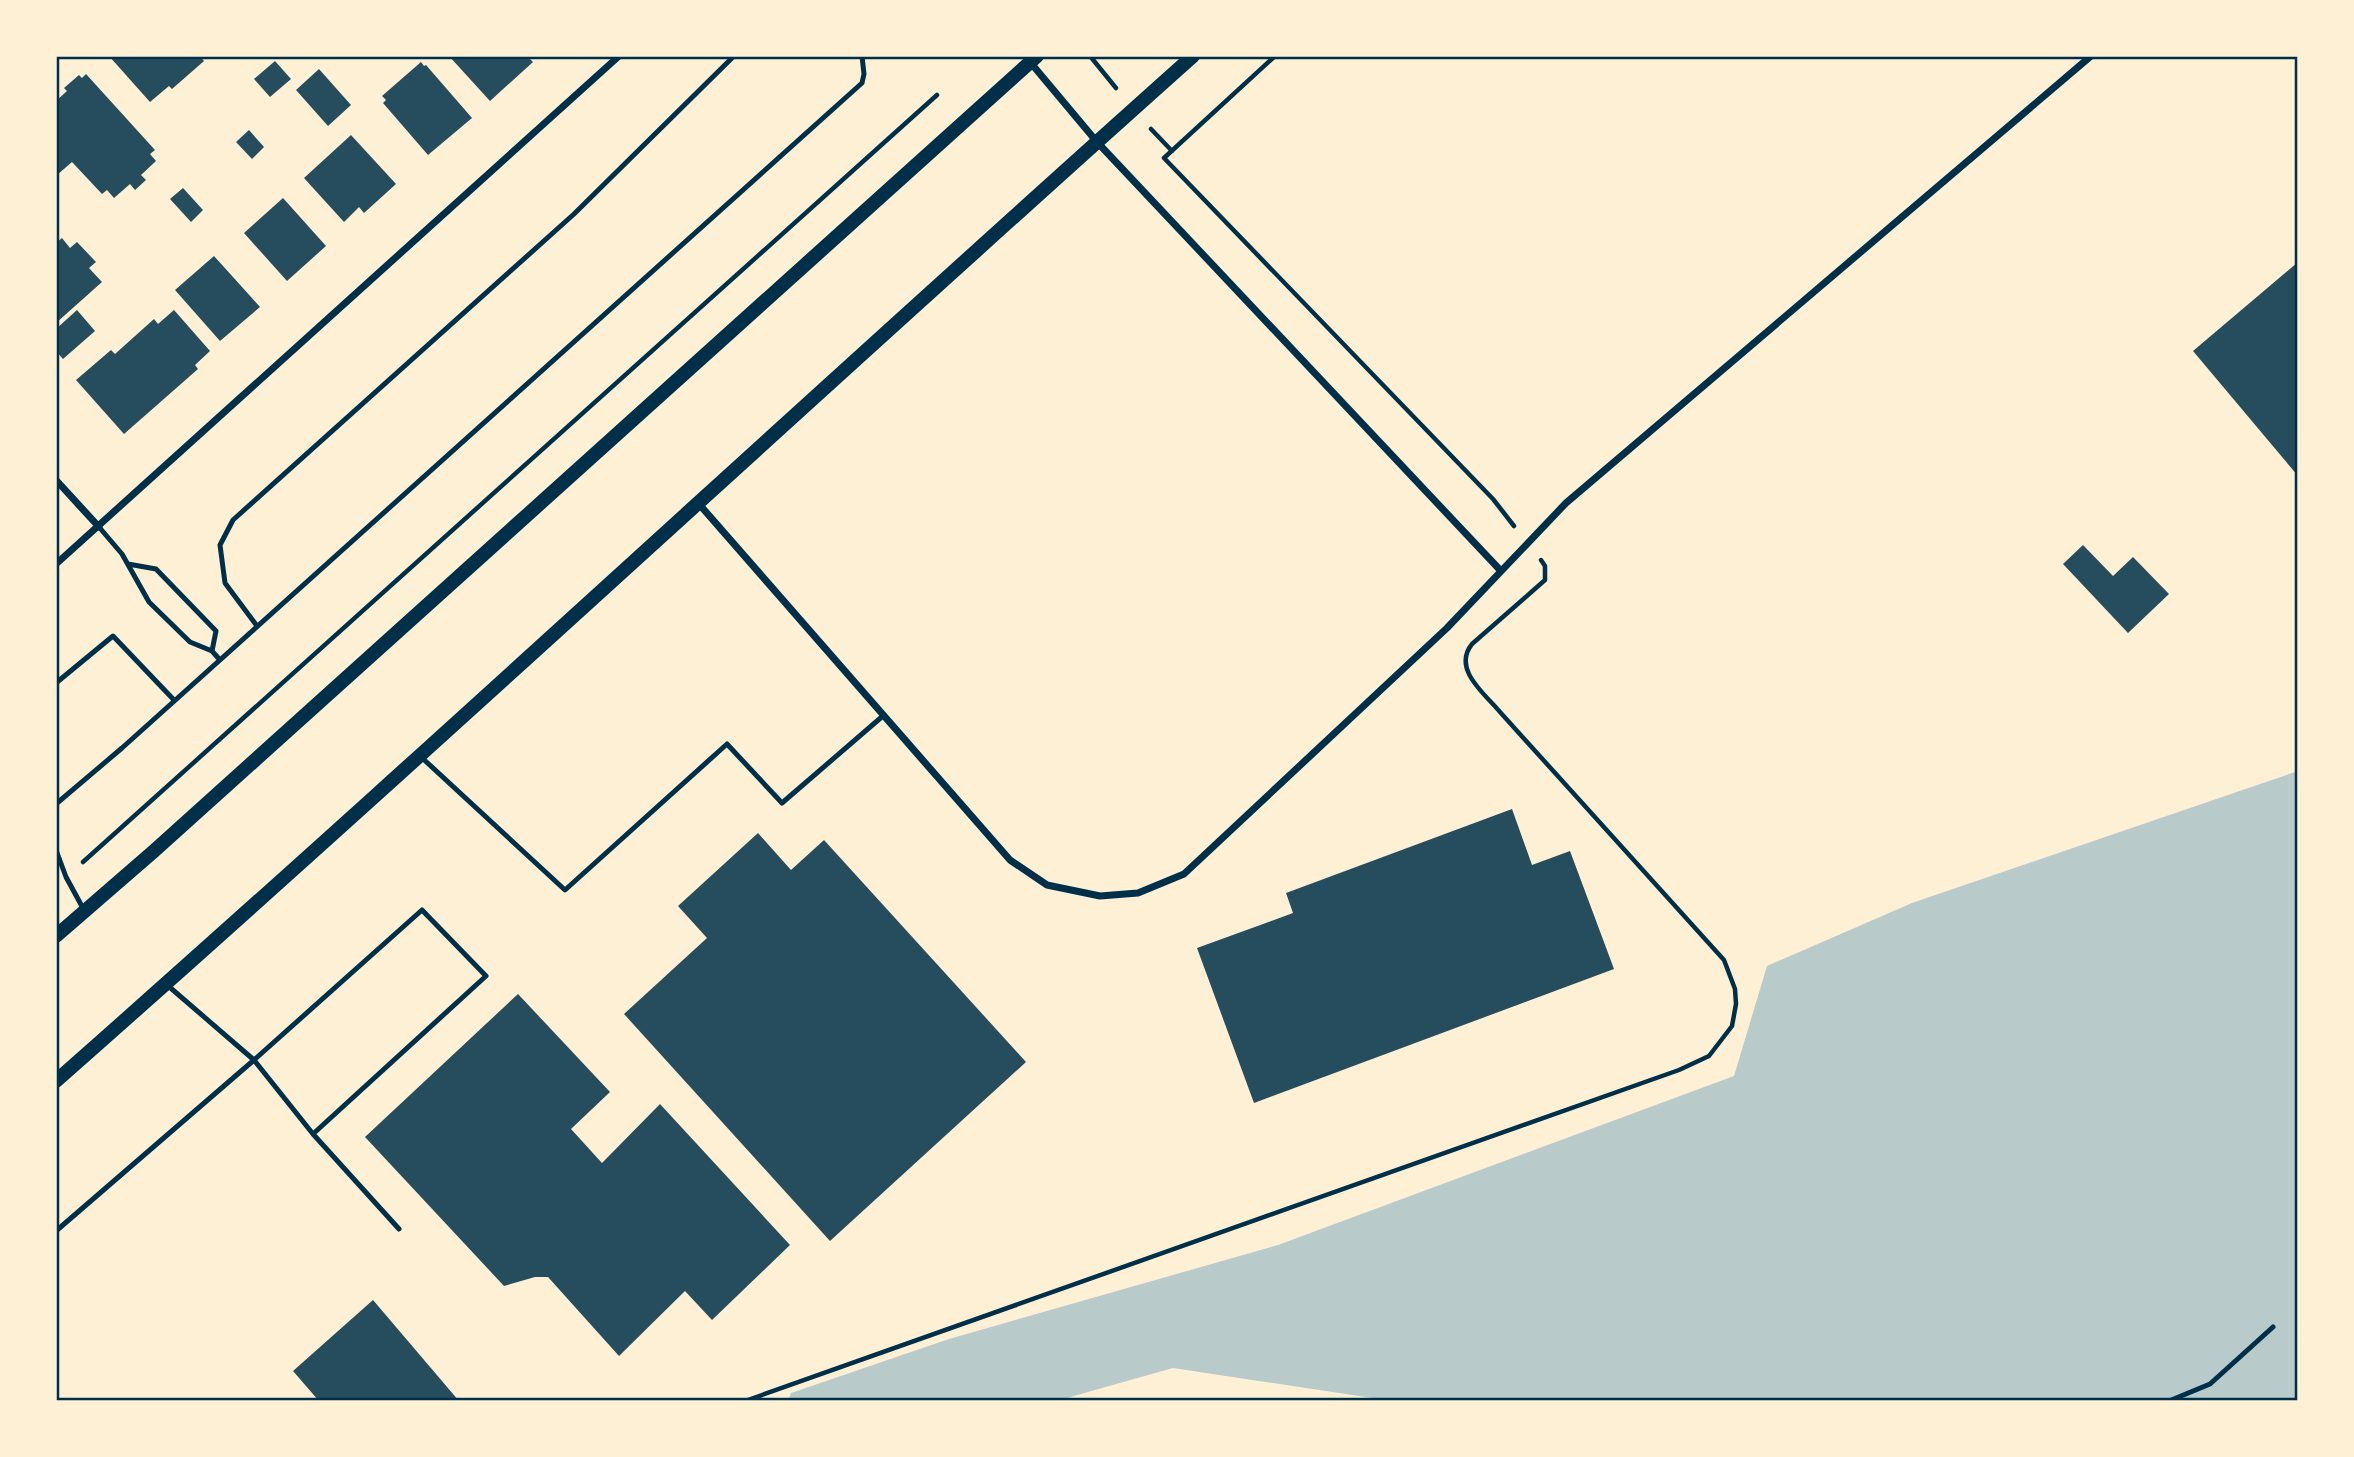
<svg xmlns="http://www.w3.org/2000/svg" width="2354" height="1457" font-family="Cabin,sans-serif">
<rect width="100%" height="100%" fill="#fdf0d5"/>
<path fill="#b9caca" d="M2298,771V1401H1392L1173,1368L1056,1401H788L791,1393L949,1339L1278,1245L1734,1076L1767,966L1912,903Z"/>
<path fill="#264d5e" d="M109,56H200L204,61L172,89L169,86L150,102Z
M449,56H527L533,62L490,101Z
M275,61L291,79L270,97L254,79Z
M421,62L424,66L426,65L472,118L428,155L383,103L386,100L382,96Z
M319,69L351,105L328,126L296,90Z
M86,74L155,150L150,154L156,161L141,175L146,180L135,190L130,184L114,198L107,190L102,194L72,162L57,175L56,174V101L67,91L64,88L79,75L82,78Z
M249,130L264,147L252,159L236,142Z
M351,135L396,184L364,213L359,207L344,222L304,178Z
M183,188L203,210L191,222L170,199Z
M283,198L326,246L287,281L244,233Z
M62,238L70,248L77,242L96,262L89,268L102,282L56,323V243Z
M214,256L260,307L220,341L175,290Z
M2298,262V476L2193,351Z
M77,310L95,331L63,359L56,351V329Z
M174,310L210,351L195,365L198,369L124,434L76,380L111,350L115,354L154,319L158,324Z
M2083,545L2113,576L2133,557L2169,594L2128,633L2063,564Z
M1512,809L1532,865L1570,851L1614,969L1254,1103L1197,948L1293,913L1286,893Z
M758,833L791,870L824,840L1026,1062L830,1241L624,1014L707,938L678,906Z
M518,994L610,1092L571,1129L602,1163L660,1104L790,1245L712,1320L685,1291L619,1356L548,1277H535L504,1286L365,1137Z
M373,1300L459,1401H319L293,1371Z"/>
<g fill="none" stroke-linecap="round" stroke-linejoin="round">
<path stroke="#003049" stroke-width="4.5" d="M1090,56L1116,88
M1275,56L1164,158L1493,499L1514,526
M1151,129L1172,151
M83,862L937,95
M745,1401L1679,1070L1709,1056L1732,1026L1736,1004L1735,989L1724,960L1500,712C1484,693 1452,669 1472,644L1545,580V566L1541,560"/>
<path stroke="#003049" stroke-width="5" d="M99,527L122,554L149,602L190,642L212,651L220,660
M128,564L156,569L216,631L212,651
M257,626L225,583L220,545L233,520L574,214L734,56
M56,683L113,636L174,700
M420,756L565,890L727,744L782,803L884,715
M56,804L122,748L862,83L864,74L862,56
M56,850L66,877L84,910
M313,1134L486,976L422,910L254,1060L313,1134L399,1229
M56,1231L254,1060L166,984
M2169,1401L2210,1384L2273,1327"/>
<path stroke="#003049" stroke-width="7" d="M1025,56L1097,142L1501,571
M56,480L99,527
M699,504L1010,860L1047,885L1100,896L1138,893L1184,874L1447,628L1566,503L2091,56
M56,564L619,56"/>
<path stroke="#003049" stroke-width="14" d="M56,936L154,851L1037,56
M56,1081C439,743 812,396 1193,56"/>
</g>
<rect width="2354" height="1457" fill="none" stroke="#fdf0d5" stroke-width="116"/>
<rect x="58" y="58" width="2238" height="1341" fill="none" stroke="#003049" stroke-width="2.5"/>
</svg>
